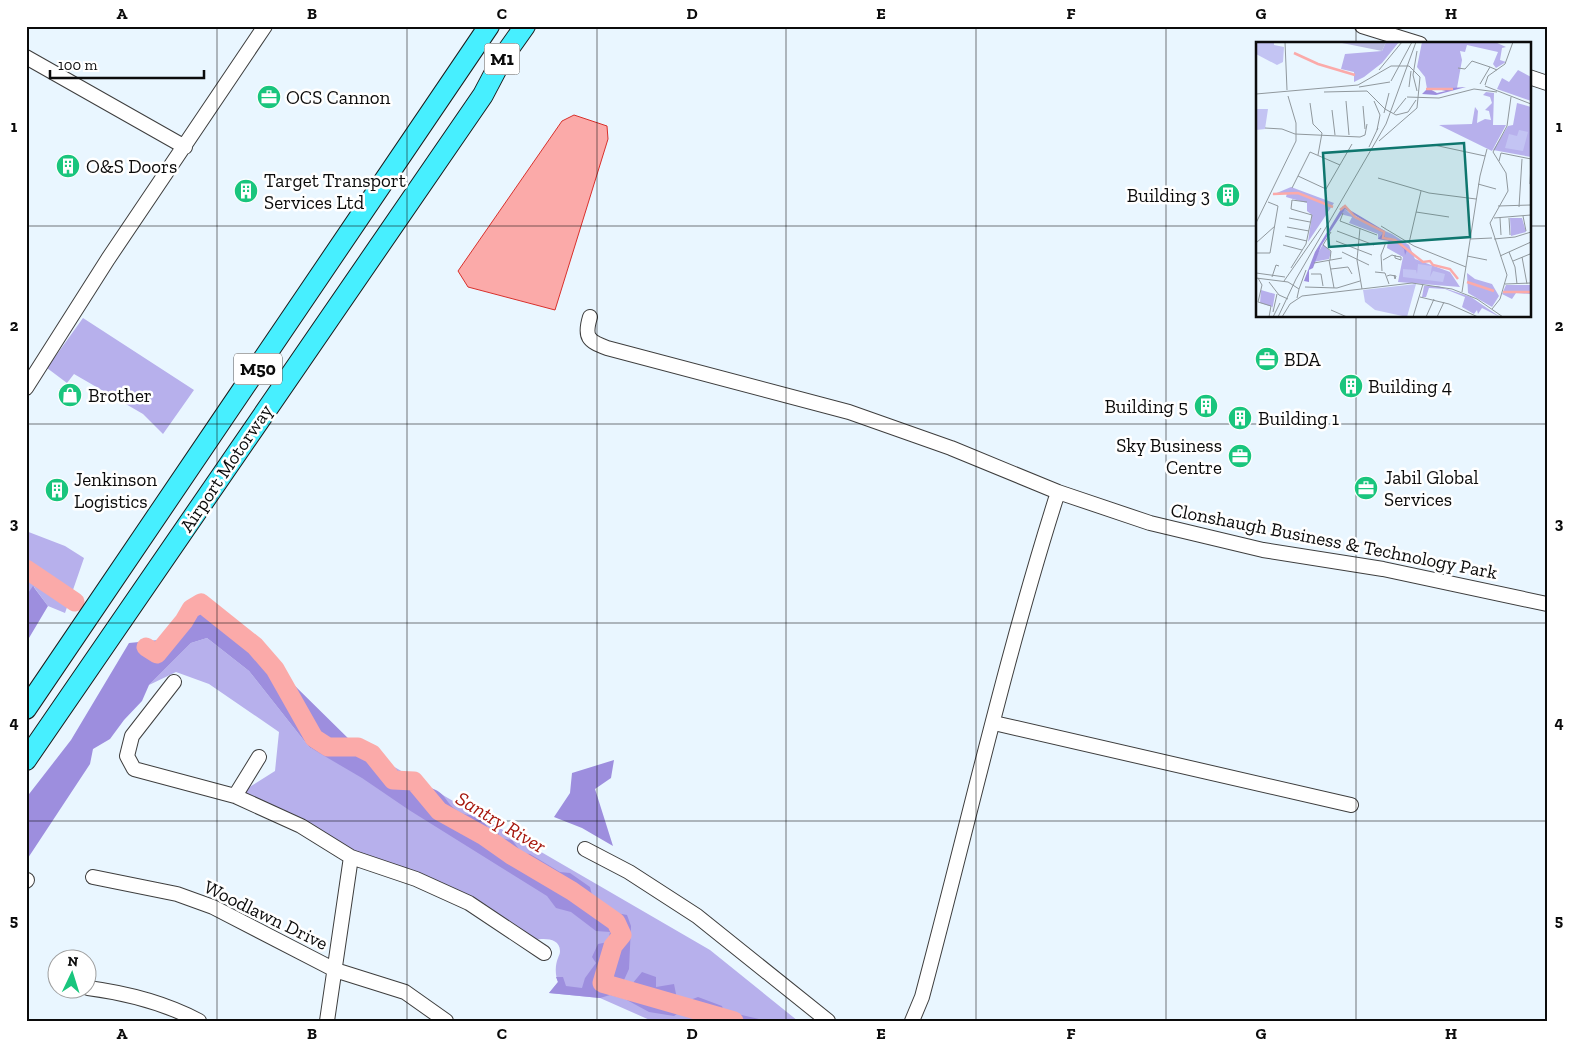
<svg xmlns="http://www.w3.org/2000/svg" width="1573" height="1047" font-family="'Zilla Slab',serif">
<rect width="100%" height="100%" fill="#e9f6ff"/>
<path fill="#b7b0ec" d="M83,318L194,390L163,434L143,414L74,374L67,383L47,368Z
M26,531L65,546L84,558L65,613L48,606L34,587L26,596Z
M207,638L249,671L309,747L363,777L372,754L710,950L798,1021H652L600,998L549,993L558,982C555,975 555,965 558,958C559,955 560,954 560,951C560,938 544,938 535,940L235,796L275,771L279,732L209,684L176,672L149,685L191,643Z"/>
<path fill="#9d8ede" d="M33,586L48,606L26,643V596Z
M188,602L200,612L225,613L250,631L291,682L357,747L424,786C448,791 443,802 458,811C465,816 473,815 481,816L489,830L496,826L500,838L512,840L522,853L530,854L560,872L570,873L590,887L593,899L606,911L627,915L631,926L629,969L624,980L632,984L642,972L656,977V987L674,984L677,999L690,1000L698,997L722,1006L724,1012L728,1014L733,1013L759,1019L761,1021H710L683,1010L674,1016L649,1012L625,999L610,995L600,998L549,993L558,982L556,977H563L566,986L582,988L585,978L596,963L592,957L598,944L608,942L610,932L596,931L571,912L556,908L547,896L409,810L362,778L309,747L249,671L207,638L191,643L149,685L142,701L124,720L110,739L93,749L90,764L26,861V798L71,740L129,643L159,640Z
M614,760L611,778L595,789L613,846L582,828L554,817L570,793L572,773Z"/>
<path fill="#fbaaa9" stroke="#d8302b" d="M574,115L607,126L608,139L555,310L468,287L458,271L562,121Z"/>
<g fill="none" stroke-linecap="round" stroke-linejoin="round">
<path stroke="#fbaaa9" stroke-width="19" d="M26,569L75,602
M146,647L157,654L184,621L191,609L201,603L255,646L275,669L314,738L328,747H358L372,754L393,780L414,781L439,811L484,836L511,855L572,891L616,922L622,935L613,946L602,983L734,1021"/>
<g stroke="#3e3e3e" stroke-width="16">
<path id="minor" d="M1362,26L1420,44
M26,57L185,147
M1529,77L1547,83
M590,317C584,337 588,341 607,348L849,412L951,448L1058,492L1150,523L1263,550L1383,569L1547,604
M26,388L108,259L265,26
M174,682L132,736L127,756L134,769L235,796L301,826L351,857L416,879L469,903L544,953
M994,723L1351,805
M235,796L259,757
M585,849L629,872L697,916L828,1021
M93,877L177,894L213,907L335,970L405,992L446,1021
M26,881L27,880
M88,988C126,993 165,1003 199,1021
M327,1021L351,857
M912,1021L922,997C967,829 1005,658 1058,492"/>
</g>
<g stroke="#1c1c1c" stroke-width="22">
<path id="highway" d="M26,709L489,26
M26,760L483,95L503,57L525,26"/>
</g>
<use href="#minor" stroke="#fff" stroke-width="14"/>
<use href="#highway" stroke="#47efff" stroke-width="20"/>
</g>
<path fill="none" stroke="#0b0b0b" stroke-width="1" stroke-opacity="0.55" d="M217,26V1021M407,26V1021M597,26V1021M786,26V1021M976,26V1021M1166,26V1021M1356,26V44M26,226H1257M1529,226H1547M1356,316V1021M26,424H1547M26,623H1547M26,821H1547"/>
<defs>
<g id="office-disc" transform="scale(1.25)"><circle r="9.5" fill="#19c57d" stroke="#fff"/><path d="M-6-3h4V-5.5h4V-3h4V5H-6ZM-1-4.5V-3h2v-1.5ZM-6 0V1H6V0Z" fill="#fff"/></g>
<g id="building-disc" transform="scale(1.25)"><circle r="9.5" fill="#19c57d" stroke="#fff"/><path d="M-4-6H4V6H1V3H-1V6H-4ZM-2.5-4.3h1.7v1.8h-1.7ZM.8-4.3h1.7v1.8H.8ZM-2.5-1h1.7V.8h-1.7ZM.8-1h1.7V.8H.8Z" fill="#fff"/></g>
<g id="shop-disc" transform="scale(1.25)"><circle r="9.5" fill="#19c57d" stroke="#fff"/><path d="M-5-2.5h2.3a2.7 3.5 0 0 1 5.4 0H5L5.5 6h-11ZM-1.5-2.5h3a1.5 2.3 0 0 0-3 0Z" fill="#fff"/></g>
</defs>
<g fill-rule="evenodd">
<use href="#office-disc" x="269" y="97"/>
<use href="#building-disc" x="68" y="166"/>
<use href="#building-disc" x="246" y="191"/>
<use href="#building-disc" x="1228" y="195"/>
<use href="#office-disc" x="1267" y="359"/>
<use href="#building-disc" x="1351" y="386"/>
<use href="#shop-disc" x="70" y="395"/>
<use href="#building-disc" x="1206" y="406"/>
<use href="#building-disc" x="1240" y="418"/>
<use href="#office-disc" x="1240" y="456"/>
<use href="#office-disc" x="1366" y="488"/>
<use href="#building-disc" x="57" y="490"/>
</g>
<g text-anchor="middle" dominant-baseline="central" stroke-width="5" stroke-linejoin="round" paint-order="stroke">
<g fill="#fff" stroke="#545454" stroke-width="1">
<rect x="484.5" y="43.5" width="35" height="31" rx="4"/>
<rect x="234" y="353.5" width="48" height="31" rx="4"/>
</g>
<g font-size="18" font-weight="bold" fill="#0b0b0b">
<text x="502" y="59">M1</text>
<text x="258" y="369">M50</text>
</g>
<g font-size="19" fill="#0b0b0b" stroke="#fff" text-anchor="start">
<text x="286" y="97">OCS Cannon</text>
<text x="86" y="166">O&amp;S Doors</text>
<text x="264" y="180">Target Transport<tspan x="264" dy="22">Services Ltd</tspan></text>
<text x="1210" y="195" text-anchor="end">Building 3</text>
<text x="1284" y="359">BDA</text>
<text x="1368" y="386">Building 4</text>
<text x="88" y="395">Brother</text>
<text x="1188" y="406" text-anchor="end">Building 5</text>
<text x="1258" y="418">Building 1</text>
<text x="1222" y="445" text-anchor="end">Sky Business<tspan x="1222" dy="22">Centre</tspan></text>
<text x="1384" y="477">Jabil Global<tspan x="1384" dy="22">Services</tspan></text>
<text x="74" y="479">Jenkinson<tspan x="74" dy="22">Logistics</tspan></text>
</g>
<g font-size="19" fill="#0b0b0b" stroke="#fff">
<text transform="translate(226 468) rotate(-56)">Airport Motorway</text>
<text transform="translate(1334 541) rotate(11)">Clonshaugh Business &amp; Technology Park</text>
<text transform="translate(266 915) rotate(26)">Woodlawn Drive</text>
</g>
<g font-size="20" font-style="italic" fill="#a6160c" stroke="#fff">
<text transform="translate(501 822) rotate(31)">Santry River</text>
</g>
</g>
<g transform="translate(1256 42)">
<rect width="275" height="275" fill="#e9f6ff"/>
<path d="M130,0H143L126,21L108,35L98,40V30L85,27L89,12L126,9ZM166,0H239L250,5L246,6L244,18L250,20L240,26L237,22L242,10L211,3L209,10L204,9L206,18L201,46L171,47L169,35L161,25ZM262,28L275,35V59L241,47L246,36L253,40ZM230,50L238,51L237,83H250L236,109L183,83L216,82L219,65L222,69L221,81L229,77L235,78L233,69L229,68L236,61L234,55L227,53ZM261,61L275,65V115L237,108L252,84L257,83ZM35,145L78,161L52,200L56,173L51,169V161L30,155L31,151L16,153ZM89,167L99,176L136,192L153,203L159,217L194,230L204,245L142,240L147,215L131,206L132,199L122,197V192L93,181L96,175L84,172ZM254,176H266L270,190L255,194ZM72,193L67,202L75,210L73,217L57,220ZM211,231L219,237L236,242L243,254L236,265L212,251ZM250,243H275V252L260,251L256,257L246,252ZM168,244H182L215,255L244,275L226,266L222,272L221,268L218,272L206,265L209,255L189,247L173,246L170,255H166ZM5,248L19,252L15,275L17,265L4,261Z" fill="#b7b0ec"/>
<path d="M210,45L180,53L166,52L172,46L181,51L190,49L181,47ZM87,164L129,189V195L141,198L151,208L149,213L148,207L139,199L122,197L127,191L89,167L65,204L57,226L53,228V240L48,239L46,244L59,210Z" fill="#9d8ede"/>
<path d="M81,0H130L126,9Z" fill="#babbe2"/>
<path d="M0,0H18V3L28,5L27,20L21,23L0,12ZM0,67H12L9,87L0,88ZM263,88L272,90L267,109L249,106L253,92L261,94ZM162,222L176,224L174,235L177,229L189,232L187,240L147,235V227L160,228L161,232ZM160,242L151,275L119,268L109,260L107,248Z" fill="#c3c4f3"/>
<path fill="none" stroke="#fbaaa9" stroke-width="2.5" d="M38,11L62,22L99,33M170,47H197M17,152L42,151L77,165M84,168L89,164L99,175L128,190L127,196L139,198L167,220L174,219L177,223L194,227L202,237M211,240L238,249M247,250H275"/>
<path fill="none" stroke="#90989d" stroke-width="1" d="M29,0L31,48M161,9L157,33L161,49M202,26L209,27L216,19L234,25M123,28L146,0M135,39L156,0M224,42L234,25L241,28M229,43L232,34L249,22L257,0M229,44L275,62M103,45L134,40M153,45L155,29M68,50L111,49L129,67L140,73L152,70L160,58M0,52L102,43L135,24H153L164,35L161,66L123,99M151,55L183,56L218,47L241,50M90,59L93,93M118,59L124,73L121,88M54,61L57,82L66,91L62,113M107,64L109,87M76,68L79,93M128,71L133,51M138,71L150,56M9,86L26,87L39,92L104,95L109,93L111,82M178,103L229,114M113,105L122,86M243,119L245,111L275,117M42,134L70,147L96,102M122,136L173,151L220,157M222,142L240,147M274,142L275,122M36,146L54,110L84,123M242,164L275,163M263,165L266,117M160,170L193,175M87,171L84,179L121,193M267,174L270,189M33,176L54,180M238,176L275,173M244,176L245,193M253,176L254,193M0,181L40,99V81L32,54M125,184L158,204L210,225M31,185L53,189M104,186L101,218L106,247M81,189L118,203M29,194L51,199M214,197L236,196M238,197L259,195L275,190M80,199L116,213M0,201L19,184M153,201L165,149M27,203L46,208M86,210L113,223M253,210L259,225L261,242M0,211H14L22,164L12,160M211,214L231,218M244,214L275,200M266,215L271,242M73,218L78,246M74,218L75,209L67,203L75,190M127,218L136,213L139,214L145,215V218L139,216V213M257,219L274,212M58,221L86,216M35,226L50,202L56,173L35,167L36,158L51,160M75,227L92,225L96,232M126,229L125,213L130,200M119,230L129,231L133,242M0,231L29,235M55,232H65L67,244M131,234L134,233L140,234L139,237L138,233M16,235L20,223L23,224M0,236L32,240L43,247L41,256M2,236L6,243L2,260L15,264L13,275M28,239L65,186M13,240L23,253L32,257M249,242L275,241M49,245L81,246L104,239M43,247L50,228M206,250L224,134L231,107M164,255L193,262L222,275M236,267L244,257L251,233L234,181L252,149L250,131L237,110L251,84L255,55M75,268L91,275M17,270L21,252M17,275L24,261M22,275L40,237L130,82L160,0M26,275L34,262L46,254L156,241L196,247L221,257L247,275M157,275L167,242M170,275L178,257M181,275L188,260"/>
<path fill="#0f766e" fill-opacity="0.15" stroke="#0f766e" stroke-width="2.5" d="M208,101L214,195L73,205L67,111Z"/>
<rect width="275" height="275" fill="none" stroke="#0b0b0b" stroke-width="2.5"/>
</g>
<rect width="1573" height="1047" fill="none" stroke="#ffffff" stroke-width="55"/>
<g transform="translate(72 974) rotate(4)"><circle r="24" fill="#ffffff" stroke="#9d9d9d"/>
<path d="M0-4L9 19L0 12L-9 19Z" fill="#19c57d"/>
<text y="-8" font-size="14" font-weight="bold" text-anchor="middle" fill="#0b0b0b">N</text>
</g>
<path d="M50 70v8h154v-8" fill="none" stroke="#0b0b0b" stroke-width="2.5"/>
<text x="58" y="70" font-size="15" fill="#0b0b0b" stroke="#ffffff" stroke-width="4" paint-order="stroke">100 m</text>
<rect x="28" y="28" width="1518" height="992" fill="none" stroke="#0b0b0b" stroke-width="2"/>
<g font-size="16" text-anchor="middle" font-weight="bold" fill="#0b0b0b">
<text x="122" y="19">A</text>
<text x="312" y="19">B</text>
<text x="502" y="19">C</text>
<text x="692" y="19">D</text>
<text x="881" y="19">E</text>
<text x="1071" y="19">F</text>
<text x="1261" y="19">G</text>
<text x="1451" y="19">H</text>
<text x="14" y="132">1</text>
<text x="1559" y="132">1</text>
<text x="14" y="331">2</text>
<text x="1559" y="331">2</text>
<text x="14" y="529">3</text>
<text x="1559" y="529">3</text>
<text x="14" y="728">4</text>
<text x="1559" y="728">4</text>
<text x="14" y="926">5</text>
<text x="1559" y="926">5</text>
<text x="122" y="1039">A</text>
<text x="312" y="1039">B</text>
<text x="502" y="1039">C</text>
<text x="692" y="1039">D</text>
<text x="881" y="1039">E</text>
<text x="1071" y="1039">F</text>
<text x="1261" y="1039">G</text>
<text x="1451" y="1039">H</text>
</g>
</svg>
